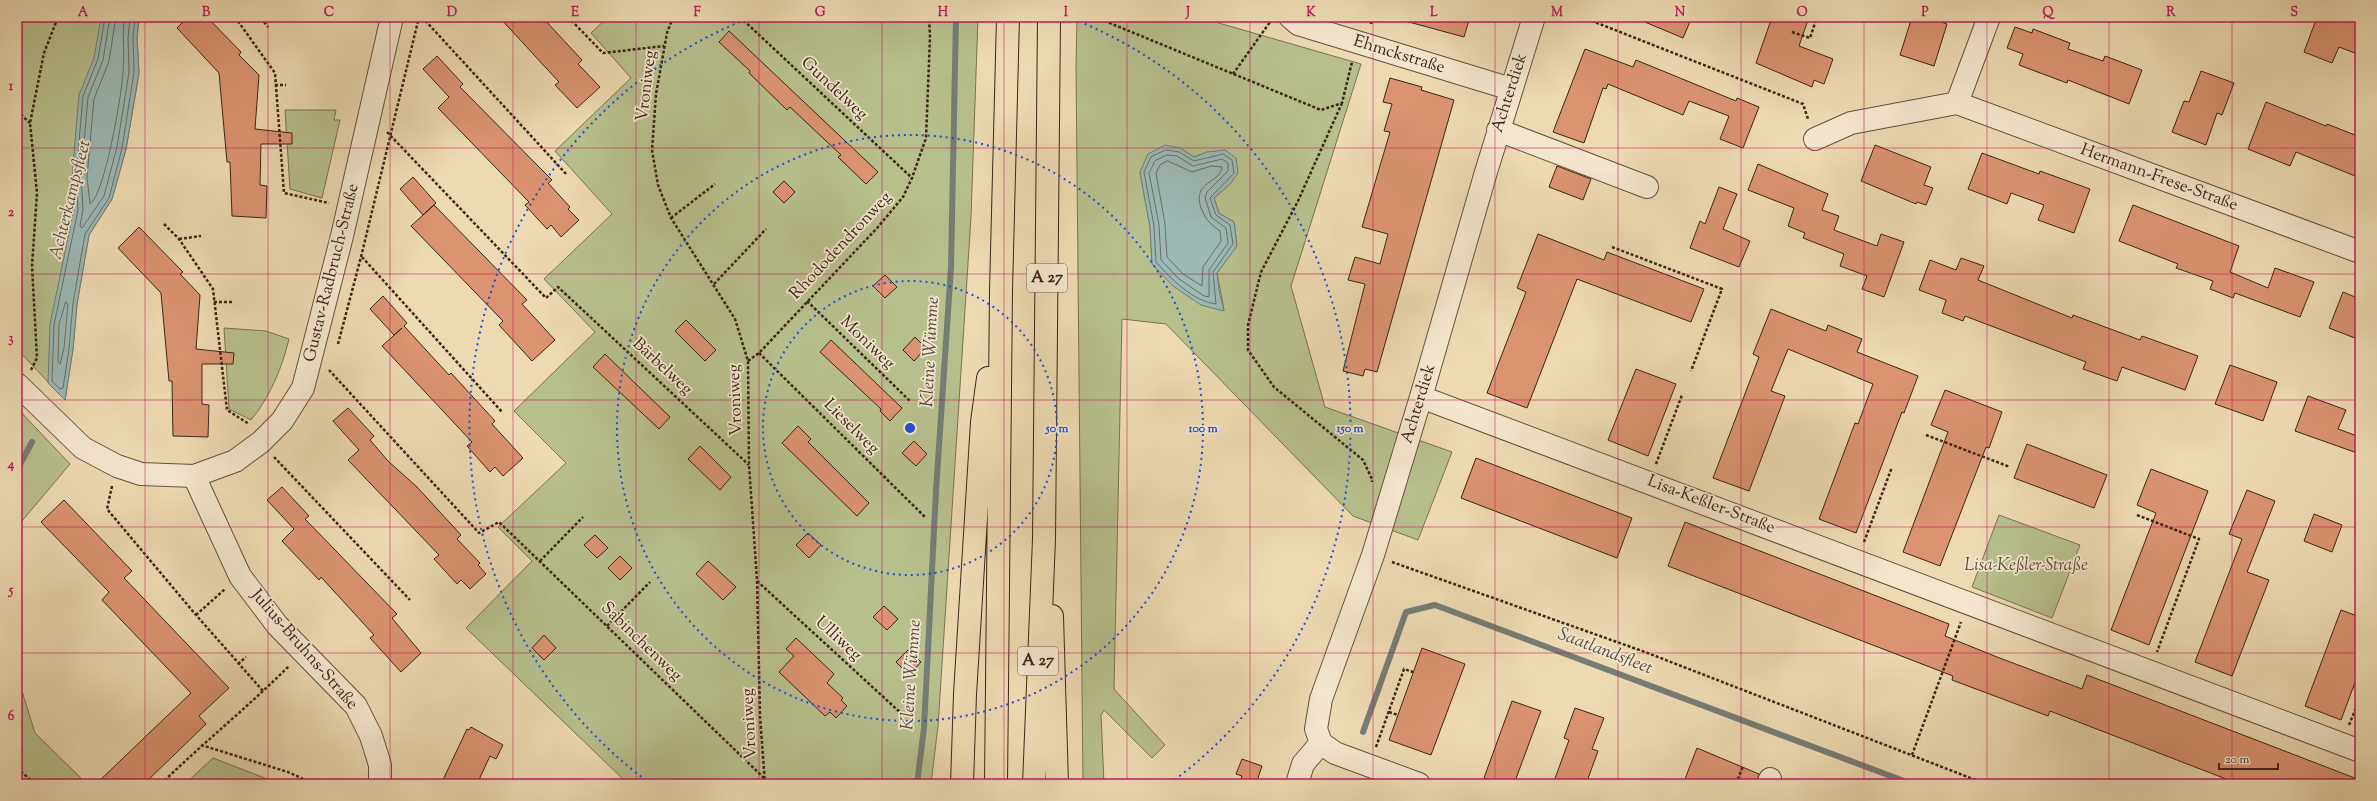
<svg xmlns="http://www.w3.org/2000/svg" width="2377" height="801" font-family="'Sorts Mill Goudy',serif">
<rect width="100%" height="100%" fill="#edd9b2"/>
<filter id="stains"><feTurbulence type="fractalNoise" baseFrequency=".005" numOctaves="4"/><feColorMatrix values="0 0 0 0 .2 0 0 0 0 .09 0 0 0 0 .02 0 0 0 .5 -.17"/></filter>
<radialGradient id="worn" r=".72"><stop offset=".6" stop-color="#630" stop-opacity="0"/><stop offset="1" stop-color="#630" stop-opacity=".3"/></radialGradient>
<path fill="#b7bf8d" stroke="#7a7252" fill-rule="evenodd" d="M17,17H139L137,38L139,73L126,149L112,199L89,235L77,304L73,349L65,400L17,349L19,169L17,167Z
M608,17H978L971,217L938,726L931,784H621L624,780L466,628L532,561L498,527L566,463L514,411L595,332L544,279L612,214L555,151L631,78L591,33Z
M1077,17H1198L1361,64L1291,286L1325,407L1452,452L1418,540L1353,516L1166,324L1122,319L1114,689L1165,745L1152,758L1104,710L1101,715L1104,784H1083L1076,66ZM1180,148L1194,157L1207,152L1230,184L1214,198L1219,213L1234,222L1237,245L1217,273L1224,310C1189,302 1177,289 1152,264L1150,227L1140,172Z
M285,110H336L334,120H340L322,198L290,189Z
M224,328L266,331L289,339C282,368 270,397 251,420L229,409Z
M17,408L70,464L22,521L17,535Z
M1999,515L2080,545L2052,618L1972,587Z
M17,675L35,733L87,784H17Z
M213,758L280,784H185Z"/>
<path fill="#9bb9b5" stroke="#757d75" d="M101,17H139L137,38L139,73L126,149L112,199L89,235L77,304L73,349L65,400L48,383L50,324L74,209L72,177L79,95L94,58Z
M1165,145L1180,148L1194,157L1207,152L1225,150L1236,158L1238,173L1230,184L1214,198L1219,213L1234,222L1237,246L1217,273L1219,290L1224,311L1201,305L1173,286L1152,264L1150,227L1140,172L1148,154Z"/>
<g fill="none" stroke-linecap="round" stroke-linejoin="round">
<path stroke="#6c6e66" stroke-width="1" d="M105,17L98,59L83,96L76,177L78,210L54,325L52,381L60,389L63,388L69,349L73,303L85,234L109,198L122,148L134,72L133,38L135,17
M110,17L103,60L88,97L81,177L83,209L80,226L82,228L104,196L117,147L129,72L128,38L130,17
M116,17L109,61L94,99L87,177L90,204C105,194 122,93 123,72C125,53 122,36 124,17
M1166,150L1179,152L1194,161L1223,154L1232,160L1234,173L1210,198L1216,215L1230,225L1233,244L1213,272L1216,304C1193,301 1172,280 1156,262L1154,226L1144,172L1151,157Z
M1167,155L1177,156L1193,166L1222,159L1228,163V171L1207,192L1205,197L1211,217L1226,228L1228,243L1209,270V297L1204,296L1179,279L1161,260L1159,225L1149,173L1155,161Z
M1168,161L1192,172L1211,166L1222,167C1220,184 1192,181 1201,208C1206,220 1210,224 1220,231L1221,241L1203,267L1202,286L1183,274L1167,257L1165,224L1156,173L1160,165Z
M66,302L68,304L64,348L60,364L58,362L59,325Z"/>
<path stroke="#757d75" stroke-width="6" d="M17,470L32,442
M1363,732L1406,612L1435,605L1912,784
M17,736L20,752L17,757
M917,784L924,728L936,491L951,267L956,17"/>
</g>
<path fill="#db9372" stroke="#3c2416" d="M188,17H207L241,52L239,55L259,75L255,129L292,133V144H261L260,185L267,186L266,218L232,216L230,162H227L219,73L177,28Z
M499,17H542L582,60L578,64L600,87L577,108L555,85L559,82Z
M1410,17H1470L1464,37L1409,22Z
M1633,17H1692L1683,38Z
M1772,17H1809L1799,46L1833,59L1824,84L1814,80L1812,87L1756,63Z
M1912,17H1927L1947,24L1934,66L1900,55Z
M2317,17H2360V55L2339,47L2332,63L2304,52Z
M2015,27L2032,33L2033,29L2070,43L2068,49L2103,61L2105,56L2142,70L2129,104L2068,80L2067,83L2019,65L2023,54L2007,48Z
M729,31L878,172L866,184L838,157L841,155L790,107L787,110L749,73L750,71L719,42Z
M1585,49L1633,67L1636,60L1736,101L1737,98L1759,107L1743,148L1720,139L1729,116L1689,101L1683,115L1608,84L1606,89L1603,88L1584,143L1553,132Z
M437,56L463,84L460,87L542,170L552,180L548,183L570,207L568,209L579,220L561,237L551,225L547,229L525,205L529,202L438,108L449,97L423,69Z
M2201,71L2234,83L2222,115L2217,113L2206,145L2172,132L2184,101L2189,102Z
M1390,78L1422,87L1421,90L1454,100L1377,372L1365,369L1363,376L1343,371L1365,284L1348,280L1355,257L1380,264L1388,234L1362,227L1390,132L1384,131L1392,104L1383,102Z
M2266,102L2326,126L2327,124L2360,137V164L2355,176L2296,152L2290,166L2248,149Z
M1875,145L1931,167L1924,185L1933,188L1926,205L1917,202L1916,204L1861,181Z
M1982,153L2039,174L2040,171L2090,189L2074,233L2038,220L2044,205L2011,193L2007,204L1968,189Z
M1758,164L1828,194L1822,210L1839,216L1834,230L1877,246L1881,234L1904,242L1884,297L1862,289L1867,276L1840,266L1844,254L1803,238L1805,233L1788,226L1794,208L1748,190Z
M1557,166L1591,179L1583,200L1549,187Z
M413,177L436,203L423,215L400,189Z
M784,181L795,192L784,203L773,192Z
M1719,187L1737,194L1723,229L1750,241L1739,267L1690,248L1700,221L1705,224Z
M434,205L527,300L522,304L555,340L532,361L499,325L503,321L411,226Z
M2133,205L2239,246L2230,272L2268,288L2275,268L2314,282L2300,317L2235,293L2233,298L2210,289L2213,281L2176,268L2178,264L2119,241Z
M139,227L183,272L180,274L200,295L196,349L234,353L233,364H202V404L209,405L208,437L173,436L172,381H169L161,293L118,248Z
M1538,234L1604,260L1607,252L1704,289L1691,322L1577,279L1527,408L1487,393L1526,292L1517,288Z
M1961,258L1984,266L1978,280L2072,318L2073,315L2140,340L2142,336L2198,356L2185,390L2122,367L2117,381L2083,369L2086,362L1965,316L1963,321L1942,313L1946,300L1919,290L1930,260L1956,270Z
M885,275L897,287L885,298L873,286Z
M2343,292L2360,299V340L2329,328Z
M383,296L407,323L404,326L449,375L451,373L495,421L492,424L523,458L503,476L495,467L490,472L467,446L472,442L382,346L402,328L394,335L370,309Z
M1771,309L1826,331L1828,325L1862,339L1857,352L1918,376L1904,413L1902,412L1856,533L1819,519L1855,423L1858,424L1873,384L1788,349L1771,391L1785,396L1749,491L1713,478L1759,357L1753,354Z
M686,320L716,350L705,361L675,331Z
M915,337L926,348L914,361L903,350Z
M831,340L902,408L890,421L880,411L881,409L820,352Z
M605,354L670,417L659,429L593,367Z
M2230,365L2277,382L2263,421L2215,404Z
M1636,369L1676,384L1648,456L1608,440Z
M1945,390L2002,412L1989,448L1986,447L1940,566L1903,552L1948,432L1931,425Z
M2308,396L2346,410L2338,429L2360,437V454L2295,431Z
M348,408L374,436L370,440L388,461L417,487L461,535L457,539L480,563L478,565L486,574L470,589L461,580L457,584L434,559L439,555L348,460L359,450L333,421Z
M798,426L811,439L808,442L869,503L857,516L782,443Z
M914,441L927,454L916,466L902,453Z
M2027,444L2107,475L2094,508L2014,478Z
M700,446L731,477L720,490L688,459Z
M1476,458L1632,518L1617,558L1461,498Z
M2151,469L2208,491L2149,645L2111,630L2156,513L2137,505Z
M282,487L309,516L305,519L397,614L392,618L421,653L401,672L370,638L374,635L321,577L319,580L282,541L294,529L267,500Z
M2247,490L2275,501L2247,572L2269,580L2232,676L2195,662L2242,539L2229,534Z
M64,500L132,571L124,578L229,688L199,716L206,724L144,784H96L191,693L102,600L109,592L41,522Z
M2314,514L2342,525L2332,552L2304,541Z
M1685,522L1949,624L1945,636L1997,657L2082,689L2087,675L2360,780V784H2239L2050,711L2048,716L1952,680L1953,676L1668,566Z
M808,533L821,545L809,558L796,545Z
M595,535L608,548L597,558L584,545Z
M620,556L632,568L620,580L608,568Z
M708,561L736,587L723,600L696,574Z
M884,606L898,619L887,630L873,617Z
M2341,610L2360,617V669L2341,720L2305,706Z
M544,635L556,648L544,660L532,648Z
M796,638L834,674L827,683L843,698L841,700L847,706L836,718L830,712L825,716L779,672L794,656L786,649Z
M1422,648L1465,664L1431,755L1389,740Z
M908,650L921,662L909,675L896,662Z
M1512,701L1541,711L1514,784H1502L1484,778Z
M1575,708L1604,718L1592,749L1598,751L1586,784H1553L1569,740L1564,738Z
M471,727L503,745L496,759L490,756L477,784H441L467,729L469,730Z
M1697,748L1759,774L1756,784H1683Z
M1242,759L1262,766L1256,784L1240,781L1242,776L1236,774Z"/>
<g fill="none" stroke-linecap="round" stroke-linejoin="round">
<g stroke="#68513d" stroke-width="24">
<path id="minor" d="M1290,17L1298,24L1511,89
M1989,17L1957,103L2360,252
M1498,130L1647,187
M1815,139L1851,123L1957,103
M17,384L83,448L117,466L141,474L194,476L235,461L261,442L282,421L303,388L342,236L392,17
M1421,397L2360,751
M194,476L240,576L277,625L356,706L371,736L380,765V784
M1321,743L1316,729L1321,699L1373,555L1421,397L1486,172L1534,17
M1321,743L1335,753L1419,784
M1297,784L1303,764L1321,743
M1768,784L1770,779"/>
</g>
<g stroke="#3c2416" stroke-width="24">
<path id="highway" d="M1052,616L1057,784
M962,784L965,694L982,422L988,378
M996,784L1001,291L1008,17
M1034,784L1044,539L1049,17"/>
</g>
<path stroke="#3c2416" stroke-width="2.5" stroke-dasharray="3 2" stroke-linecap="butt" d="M235,17L275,73L284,193L329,203
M422,17L567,175
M568,17L603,53L664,46
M673,17L667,33L656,94L652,150L658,185L671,218L735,319L748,361L749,465L757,580L760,716L765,784
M740,17L912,178
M1095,17L1321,110L1342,103L1352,62
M1582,17L1803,104L1808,119
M236,18H261L268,27
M1371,24L1373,17
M1792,32L1810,38L1817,17
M1233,74L1270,22
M275,85H286
M1342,103L1298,201L1261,272L1248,325V350L1274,387L1363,460L1372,479V482
M17,111L30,123
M387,132L546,298L558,287L749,465
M671,218L715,184
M164,224L179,239L213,289L227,410L249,424
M179,239L201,236
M1612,247L1722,289L1691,371
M362,257L502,412
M714,284L766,229
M807,301L911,402
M214,302H232
M338,344L361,257L419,17
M759,353L926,518
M748,361L759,353L878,227L903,197L912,178L926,138L930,37L929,17
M31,370L37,358L32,266L37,193L30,123L44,53L58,17
M329,370L479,533L499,522L765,779
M1926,435L2010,467
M274,457L410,600
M1656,464L1682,395
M112,486L107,509L196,615L263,691
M2137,515L2199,539L2157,652
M1864,542L1892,467
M540,561L583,517
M1392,562L1645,652L1986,784
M757,581L903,715
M196,615L225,589
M607,626L650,582
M238,664L246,657
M1389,712L1398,715
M2349,725L2360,698
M201,745L288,772L314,784
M1376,747L1404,669L1413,672
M1912,755L1961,622
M17,768L35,784
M161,784C203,743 248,707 289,666
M1736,784L1743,766"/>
<use href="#minor" stroke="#f3e6cd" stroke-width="22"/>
<use href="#highway" stroke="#edd9b2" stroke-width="22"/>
</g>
<path fill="none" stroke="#c2185b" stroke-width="1" stroke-opacity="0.55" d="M145,17V784M268,17V784M390,17V784M513,17V784M636,17V784M759,17V784M882,17V784M1004,17V784M1127,17V784M1250,17V784M1373,17V784M1495,17V784M1618,17V784M1741,17V784M1864,17V784M1987,17V784M2109,17V784M2232,17V784M17,148H2360M17,274H2360M17,400H2360M17,527H2360M17,653H2360"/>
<g fill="none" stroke="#1d4ed8" stroke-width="2" stroke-dasharray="2 4">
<circle cx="910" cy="428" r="147"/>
<circle cx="910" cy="428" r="293"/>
<path d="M651 784A440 440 0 0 1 752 17M1068 17A440 440 0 0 1 1169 784"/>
</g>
<g text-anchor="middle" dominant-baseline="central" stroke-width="3.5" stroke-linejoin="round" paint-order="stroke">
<g fill="#f3e6cd" stroke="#735e4d" stroke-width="1">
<rect x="1027" y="264" width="40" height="28" rx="3"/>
<rect x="1018" y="647" width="40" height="28" rx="3"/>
</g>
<g font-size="16" font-weight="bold" fill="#3c2416">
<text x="1047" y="278">A 27</text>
<text x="1038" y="661">A 27</text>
</g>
<g font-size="17" fill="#3c2416" stroke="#f3e6cd">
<text transform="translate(1399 55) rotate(17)">Ehmckstraße</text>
<text transform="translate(647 86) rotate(-83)">Vroniweg</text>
<text transform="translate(834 89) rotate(43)">Gundelweg</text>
<text transform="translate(1510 93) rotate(-72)">Achterdiek</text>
<text transform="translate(2159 178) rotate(20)">Hermann-Frese-Straße</text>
<text transform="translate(841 246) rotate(-47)">Rhododendronweg</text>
<text transform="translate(332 273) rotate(-76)">Gustav-Radbruch-Straße</text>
<text transform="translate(867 343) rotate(44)">Moniweg</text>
<text transform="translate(662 367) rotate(43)">Bärbelweg</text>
<text transform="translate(736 400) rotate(-92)">Vroniweg</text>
<text transform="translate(1419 404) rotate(-73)">Achterdiek</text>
<text transform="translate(851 427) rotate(45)">Lieselweg</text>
<text transform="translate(1711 505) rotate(21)">Lisa-Keßler-Straße</text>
<text transform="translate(838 639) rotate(43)">Ulliweg</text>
<text transform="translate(641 642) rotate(44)">Sabinchenweg</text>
<text transform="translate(304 650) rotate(49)">Julius-Bruhns-Straße</text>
<text transform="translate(750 724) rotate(-93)">Vroniweg</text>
</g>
<g font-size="17" font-style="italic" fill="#5b4b34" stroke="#f3e6cd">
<text x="2026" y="566">Lisa-Keßler-Straße</text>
</g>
<g font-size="18" font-style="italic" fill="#54493e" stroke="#f3e6cd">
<text transform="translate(71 200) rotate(-76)">Achterkampsfleet</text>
<text transform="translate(931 352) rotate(-87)">Kleine Wümme</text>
<text transform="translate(1605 652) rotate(21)">Saatlandsfleet</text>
<text transform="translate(912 675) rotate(-86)">Kleine Wümme</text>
</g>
</g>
<circle cx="910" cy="428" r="6" fill="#1d4ed8" stroke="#f3e6cd" stroke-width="2"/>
<g font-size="12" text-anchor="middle" font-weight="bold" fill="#1d4ed8" stroke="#f3e6cd" stroke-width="3.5" stroke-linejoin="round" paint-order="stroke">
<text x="1057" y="432">50 m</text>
<text x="1203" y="432">100 m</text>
<text x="1350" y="432">150 m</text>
</g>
<rect width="2377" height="801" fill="none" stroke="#edd9b2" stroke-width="44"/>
<path d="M2219 763v6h59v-6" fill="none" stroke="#3c2416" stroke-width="2"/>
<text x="2225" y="763" font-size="12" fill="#3c2416" stroke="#f3e6cd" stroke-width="3" paint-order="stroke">20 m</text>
<rect x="22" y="22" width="2333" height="757" fill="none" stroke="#c2185b" stroke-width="1.5"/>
<g font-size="13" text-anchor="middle" font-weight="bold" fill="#c2185b">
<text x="83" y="16">A</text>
<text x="206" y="16">B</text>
<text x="329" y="16">C</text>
<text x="452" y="16">D</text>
<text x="575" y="16">E</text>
<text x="697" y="16">F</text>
<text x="820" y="16">G</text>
<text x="943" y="16">H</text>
<text x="1066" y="16">I</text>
<text x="1188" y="16">J</text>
<text x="1311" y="16">K</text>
<text x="1434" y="16">L</text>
<text x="1557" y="16">M</text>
<text x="1680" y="16">N</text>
<text x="1802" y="16">O</text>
<text x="1925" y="16">P</text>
<text x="2048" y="16">Q</text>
<text x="2171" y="16">R</text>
<text x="2294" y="16">S</text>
<text x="11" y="90">1</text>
<text x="11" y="216">2</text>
<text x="11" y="342">3</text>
<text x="11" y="468">4</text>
<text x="11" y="594">5</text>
<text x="11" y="720">6</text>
</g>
<rect width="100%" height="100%" filter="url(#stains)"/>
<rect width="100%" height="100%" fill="url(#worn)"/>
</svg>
